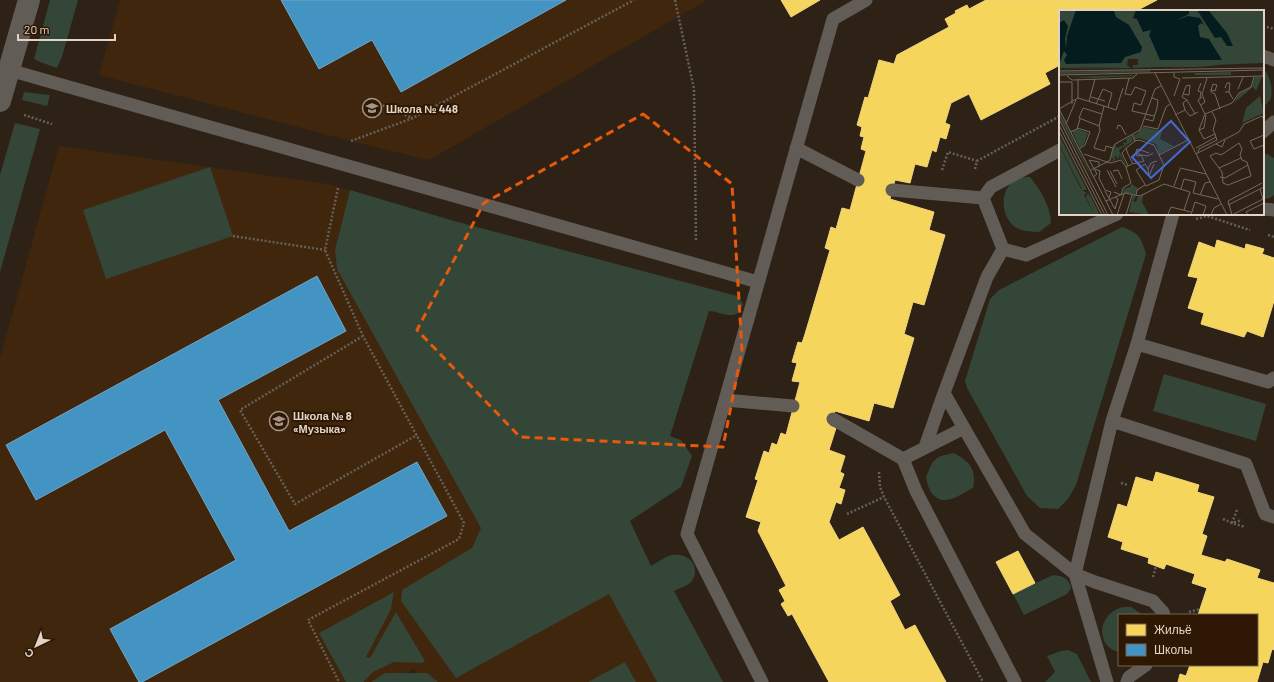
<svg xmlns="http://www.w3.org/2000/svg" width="1274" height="682" font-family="Barlow,sans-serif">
<rect width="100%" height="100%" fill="#2e2216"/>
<path fill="#40260c" d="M120,0H707L429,160L351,141L99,75Z
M59,146L328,184L438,216L594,484L690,682H421L414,669L391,682H0V358Z"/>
<path fill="#334637" d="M50,0H78L62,57L57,68L40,62L34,59Z
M1263,68C1270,75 1274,91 1270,100C1268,103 1265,105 1263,107Z
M24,92L50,95L47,106L22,100Z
M15,123L40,129L0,272V175Z
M1263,154H1267L1274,158V195L1270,198L1263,199Z
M210,167L233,236L106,279L83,210Z
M1030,177C1040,189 1051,207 1051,223L1039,232C1031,232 1023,232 1015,227C999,215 999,184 1020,178C1023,177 1027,177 1030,177Z
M350,190L454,221L737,296L743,304C738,323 722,312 709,311L670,436L681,440L692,456L681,487L630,521L651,566C658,562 666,556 673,555C689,552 702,568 691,582C687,586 679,588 674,591L723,682H657L609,594L456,678L401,601L402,590L472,548L481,528L337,269L335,250Z
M1122,227C1139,233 1141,237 1146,254L1076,485L1068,499L1058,509L1040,508L1027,496L967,388L965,381L990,299L999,290Z
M1164,374L1266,404L1256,441L1153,411Z
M954,453C969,462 977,468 973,488C959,495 943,509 931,492C928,488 927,481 926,477C934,458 934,457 954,453Z
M1053,575C1063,576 1069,578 1071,588L1067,594L1024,615L1013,594Z
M394,592L391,609L366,657L370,658L396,612L425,661L422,663L394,662L373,672L364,681V682H346L319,633Z
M1124,607H1131L1143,615H1119V652C1093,646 1099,611 1124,607Z
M1068,650L1077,654L1091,682H1045L1055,672L1047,656L1061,651Z
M625,662L636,682H588Z
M385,673H427L438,682H371Z"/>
<path fill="#f6d55c" stroke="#f0d47c" d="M781,0H820L791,17Z
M986,0H1157L1136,11H1060V65L1045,73L1050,84L981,120L969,94L951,103L945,123L950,125L946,139L940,137L936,152L932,150L927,167L915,164L910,183L895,180L890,199L934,212L929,230L945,235L924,305L913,302L904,334L914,338L893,408L874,403L869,421L835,411L830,426L836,428L829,450L845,456L840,472L844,474L839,488L845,490L841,504L836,502L829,522L839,540L863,527L900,595L890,601L905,630L915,625L946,682H829L792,614L788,616L781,604L785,601L779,590L786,586L758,531L761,522L746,517L758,480L755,479L764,451L769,453L772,443L777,445L781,433L786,435L800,382L792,381L797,363L792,362L798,342L802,343L805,334L830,250L825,248L831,227L836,229L842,208L850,210L866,151L861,149L864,137L860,136L862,127L857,125L865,97L868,98L879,60L894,64L897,55L949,27L945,19L956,13L955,11L967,5L969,9Z
M1217,240L1245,249L1246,244L1264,249L1262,254L1274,258V301L1263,337L1247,331L1244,337L1201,324L1204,313L1188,308L1198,278L1188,276L1199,242L1215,248Z
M1156,472L1199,485L1197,492L1214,497L1202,534L1207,536L1201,555L1225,562L1227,559L1260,570L1257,578L1274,583V650L1272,649L1268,663L1263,662L1257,682H1178L1180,674L1186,676L1190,665H1257V615H1198L1207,588L1192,583L1195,574L1166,564L1164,569L1148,563L1149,558L1121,549L1123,542L1108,537L1118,504L1127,507L1136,477L1153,482Z
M1018,551L1035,583L1013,594L996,562Z"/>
<path fill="#4393c3" stroke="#73a6c4" d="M281,0H566L401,92L372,40L319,69Z
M317,276L346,331L218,400L289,531L417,462L447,516L142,682H139L110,629L236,560L165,430L36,500L6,445Z"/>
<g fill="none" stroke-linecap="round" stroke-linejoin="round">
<path stroke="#66605a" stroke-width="2.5" stroke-dasharray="2 2" stroke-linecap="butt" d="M675,0L694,89L696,240
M1263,26L1274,29
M368,99L412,118
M24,115L52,124
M351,141L413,118L634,0
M975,169L977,161L1060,116
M942,170L948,152L977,161
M338,188L325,250L363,336L464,523L459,539L308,620L339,682
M1196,219L1207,216L1250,230
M1268,235L1274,237
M233,236L325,250
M363,336L240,410L295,504L417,435
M879,472L880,487L884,497L983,682
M1121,483L1128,485
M1237,510L1232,523L1245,527
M847,514L884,497
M1223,519L1232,523L1242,520
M1153,577L1156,566
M1189,612L1200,609"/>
<path stroke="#625c56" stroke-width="13" d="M1263,56L1274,60
M9,70L758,282
M1263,132L1274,122
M796,148L858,180
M892,190L983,198
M983,198L1003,249L1026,255L1117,214
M983,198L991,187L1060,150
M1263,209L1274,210
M1173,214L1137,344L1268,382L1274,378
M725,400L793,406
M833,419L903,459L916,491L1015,682
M1112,421L1246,464L1265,514L1274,517
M964,428L944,393L987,277L1003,249
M925,447L944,393
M903,459L964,428L1025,534L1075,574L1112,421L1137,344
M762,682L687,534L833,19L866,0
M1107,682L1075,574L1095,582L1153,601L1163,612L1164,615
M1127,682L1129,677L1146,665"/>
<path stroke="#625c56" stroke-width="22" d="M0,101L29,0"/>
</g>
<path fill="none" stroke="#e8590c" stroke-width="3" stroke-dasharray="8 5" stroke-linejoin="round" d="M643,114L732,184L742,350L723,447L520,437L417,330L484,203Z"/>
<defs>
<g id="school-ring" transform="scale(1)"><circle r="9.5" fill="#2e1803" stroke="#a39588" stroke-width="1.5"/><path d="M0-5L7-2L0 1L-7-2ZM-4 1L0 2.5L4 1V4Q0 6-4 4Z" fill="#a39588"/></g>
</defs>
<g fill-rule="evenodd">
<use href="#school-ring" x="372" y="108"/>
<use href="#school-ring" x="279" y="421"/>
</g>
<g text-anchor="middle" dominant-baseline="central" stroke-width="4" stroke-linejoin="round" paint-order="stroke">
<g font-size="11" font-weight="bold" fill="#e2d3c6" stroke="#2e1803" text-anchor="start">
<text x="386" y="108">Школа № 448</text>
<text x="293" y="415">Школа № 8<tspan x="293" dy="13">«Музыка»</tspan></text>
</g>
</g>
<g transform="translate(1059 10)">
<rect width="205" height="205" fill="#2e2216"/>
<path d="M0,0H205V53L74,58V55H79V49H69L68,55L72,58L0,59L62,57L0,58ZM161,55L140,57H100L161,54ZM91,60V62L0,64V62ZM172,62V65H136V63ZM75,66L35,68L10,67L75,65ZM196,67H203L197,81L194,77L198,85L194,77L175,93L180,84L193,76ZM201,86L205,103L183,113L187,98ZM0,101L32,165L34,170L0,107ZM84,117L103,121L101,129L115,136L100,144L97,134L80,128L75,130L74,125L78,124ZM18,119L29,123L25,134L21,138L13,121ZM0,125L25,174L28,180H23L28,183L25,185L36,205H0V135L22,179H23L0,134ZM72,126L74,131L60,140L67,155L60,145V150L57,146L55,148L57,150L50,152L55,149L52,148L55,134L60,133L56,135L58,138L65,135L64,132L68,133L67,129ZM72,174L79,178L76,184L64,183L65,179L71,177ZM91,181L84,186L83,192L90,205L70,202L74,185L77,186L74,191L77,192L79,187ZM29,183L33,189L41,205H36L27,187Z" fill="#334637"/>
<path d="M17,0L55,1L57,7L70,15L83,37L82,42L66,47L62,53L7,54L5,50L8,45L5,41L0,55V13L5,10L9,16L6,29L7,39L8,26ZM77,0H130V4L118,10L129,6L141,8L145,15L142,13L139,16L141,27L150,29L163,50H101L90,25L92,20L84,22L78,9L74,8ZM138,0L150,1L168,23L174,36H168L162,27L156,28Z" fill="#041c1e"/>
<path fill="none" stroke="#76695c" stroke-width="1" d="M0,61L205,58M96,63L168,205M115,63V67L121,69L115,86M0,65L205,60M8,66L13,70L74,68L78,64M70,68L66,84L72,85L76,77L87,81L82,95L75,93L73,101L95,106M123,68L204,66V60M0,74L1,72H13V94M166,78L168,73H171L170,82M179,79L184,67M152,80L156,81L158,75L154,74L152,80V82L156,84L161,99M166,82H170L174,89M124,84L130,85L131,75L127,76L123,87L128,90L136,104M32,87L46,91M143,87L139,90L146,104L140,120L145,129L156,124L154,120L157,110L153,102M19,88L45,96M141,88L142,82L139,81L142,73M30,91L36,69M37,94L44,79L53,83L49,97M142,95L146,92L143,84L148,68M0,99L54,205M0,99L19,88V69M126,100L131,106L139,102M146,104L173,93L180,83L192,77L195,67M116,105L126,100L124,93L128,90M0,109L49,205M86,109L94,111L98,98L99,90L93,88M7,114L17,90M0,115L46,205M40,116L43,104M84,116L99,119L107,97L111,94M18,118L31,122L26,135L20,139M58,119L59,115L62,116L67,125M140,120L145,118L147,105M0,121L43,205M11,122L18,119L21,109M73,125L76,131L67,138L69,144L74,154L85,151M205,125L191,131L195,139L205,135M76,131L80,130L95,135L105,155L100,170L87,176L77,160L86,154L89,159M180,133L183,139L181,145L183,150L188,152L192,166L169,175L164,173L163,162L151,146L157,143L162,145ZM157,134L163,137L166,130M54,138L56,134L81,120L96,79L102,76M67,138L63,143L69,156M137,138L157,127M77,142L82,145L78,146L77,142L78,139L90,143M139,143L140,139L158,130L156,124M25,144L48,152L51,150L54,138L47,136L46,141L35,138L41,120L40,116L20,108L24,98L43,104L45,96L57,100L64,78M137,144L180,122L185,114L203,106L205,110M100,145L129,130M85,151L82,145L89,146L94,143M95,154L90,166L89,159L92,153L98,151M121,158L147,164M160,158L182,148M36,159L41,161L40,168L46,180L52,182L50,188M32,160L48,152L52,153L62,150L67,157L73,154M48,160L57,177M51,161L58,174M54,161L59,160L63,169M34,167L38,164L30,150L40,152V156M161,167L166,168L189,155M115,176L121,159M122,179L125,169L137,172L134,183M46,181L56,199L59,189L56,187M55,182L62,185L64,178L72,173L67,157M134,183L159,189M77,185L78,180L86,175M141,185L146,173L151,172M47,191L66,183L81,186L105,174L131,182L125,200M169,195L205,177M109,204L112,197L132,202M58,205L65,184M67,205L73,185M132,205L136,192L147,196L144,205M152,205L155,198L162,194M173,205L169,191L203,173M173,205L204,189L201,179M189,205L187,202L205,193"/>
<path fill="#4469d4" fill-opacity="0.15" stroke="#4469d4" stroke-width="2" d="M112,111L131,132L92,168L73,147Z"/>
<rect width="205" height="205" fill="none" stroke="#e2d3c6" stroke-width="2"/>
</g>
<rect x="1118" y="614" width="140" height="52" fill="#2e1803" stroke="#766351"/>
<rect x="1126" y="624" width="20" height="12" fill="#f6d55c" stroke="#766351"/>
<text x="1154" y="634" font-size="12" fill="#e2d3c6">Жильё</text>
<rect x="1126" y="644" width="20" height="12" fill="#4393c3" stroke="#766351"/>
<text x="1154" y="654" font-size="12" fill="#e2d3c6">Школы</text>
<g transform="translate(36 646) rotate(223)" stroke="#2e1803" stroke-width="3" paint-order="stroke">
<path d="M0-3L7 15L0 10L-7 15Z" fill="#e2d3c6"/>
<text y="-6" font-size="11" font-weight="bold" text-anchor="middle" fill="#e2d3c6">С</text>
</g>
<path d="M18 34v6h97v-6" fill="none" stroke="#e2d3c6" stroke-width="2"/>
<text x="24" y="34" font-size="12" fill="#e2d3c6" stroke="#2e1803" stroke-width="3" paint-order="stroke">20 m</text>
</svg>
